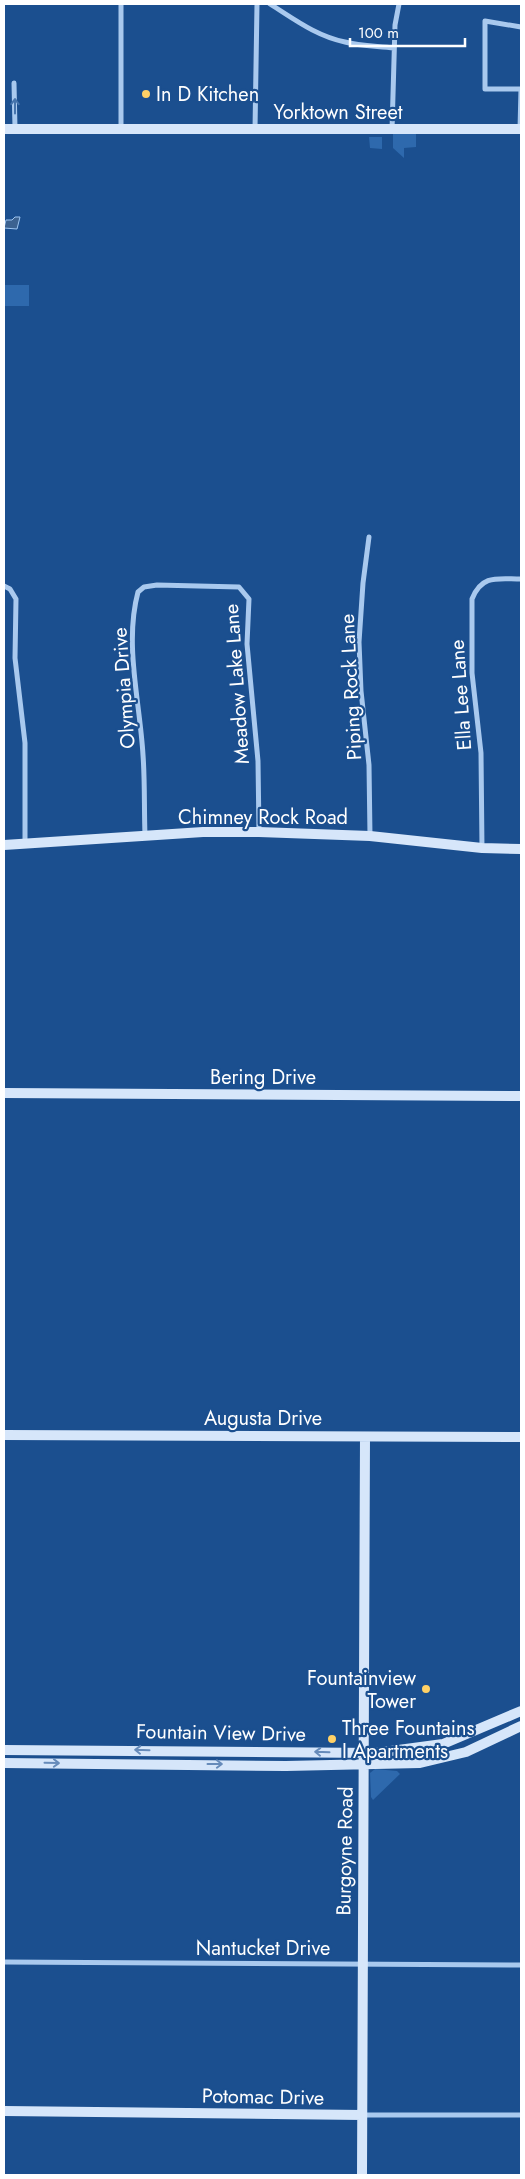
<svg xmlns="http://www.w3.org/2000/svg" width="525" height="2179" font-family="Jost,sans-serif">
<rect width="100%" height="100%" fill="#1b4f8f"/>
<path fill="#2e69ad" d="M393,134H416V147L404,148V158L393,148Z
M369,137H382V149L370,148Z
M4,285H29V306H4Z
M375,1769L397,1771L400,1774L373,1800L371,1797L370,1773Z"/>
<path fill="#3c6290" stroke="#9cc4f0" d="M15,217H20L17,229L4,228L6,220H12Z"/>
<g fill="none" stroke-linecap="round" stroke-linejoin="round">
<path stroke="#a9c9ee" stroke-width="5" d="M121,4V128
M270,4C294,19 316,36 345,42C360,46 378,46 394,48
M521,27L485,21V89H521
M14,83L15,128
M255,129L257,4
M520,129L521,89
M392,130L395,25L399,4
M369,537L363,583L359,642L361,691L369,765L370,836
M4,586L10,589L16,599L15,658L25,743V844
M145,835C144,809 145,782 143,755C140,702 124,644 138,592L144,587L157,585L239,587L249,599L247,644L258,761L259,832
M482,848L481,753L472,673V599C482,574 498,579 521,579
M4,1962L521,1965
M363,2115H521"/>
<path stroke="#d6e6fa" stroke-width="10" d="M4,129H521
M4,845L203,832H259L370,836L482,848L521,849
M4,1093L521,1096
M4,1435L521,1437
M4,1750L376,1753L443,1744L521,1711
M4,1763L286,1766L420,1763L466,1752L521,1726
M4,2111L362,2115
M362,2175L365,1437"/>
</g>
<defs><path id="oneway-shaft" d="M-6 0H5M1.5-3L5.5 0L1.5 3" fill="none" stroke-width="1.6" stroke-linecap="round" stroke-linejoin="round" transform="scale(1.25)"/></defs>
<use stroke="#4674ac" href="#oneway-shaft" transform="translate(15 106) rotate(-90)"/>
<g stroke="#668bba">
<use href="#oneway-shaft" transform="translate(142 1750) rotate(-178)"/>
<use href="#oneway-shaft" transform="translate(322 1752) rotate(-178)"/>
<use href="#oneway-shaft" transform="translate(52 1763) rotate(1)"/>
<use href="#oneway-shaft" transform="translate(215 1764)"/>
</g>
<g fill="#ffd166" stroke="#1b4f8f" stroke-width="2">
<circle cx="146" cy="94" r="5"/>
<circle cx="426" cy="1689" r="5"/>
<circle cx="332" cy="1739" r="5"/>
</g>
<g text-anchor="middle" dominant-baseline="central" stroke-width="4.5" stroke-linejoin="round" paint-order="stroke">
<g font-size="20" fill="#fff" stroke="#1b4f8f" text-anchor="start">
<text x="156" y="94">In D Kitchen</text>
<text x="416" y="1678" text-anchor="end">Fountainview<tspan x="416" dy="23">Tower</tspan></text>
<text x="342" y="1728">Three Fountains<tspan x="342" dy="23">I Apartments</tspan></text>
</g>
<g font-size="20" fill="#fff" stroke="#1b4f8f">
<text x="338" y="112">Yorktown Street</text>
<text transform="translate(237 684) rotate(-94)">Meadow Lake Lane</text>
<text transform="translate(351 687) rotate(-93)">Piping Rock Lane</text>
<text transform="translate(124 688) rotate(-94)">Olympia Drive</text>
<text transform="translate(461 695) rotate(-94)">Ella Lee Lane</text>
<text x="263" y="817">Chimney Rock Road</text>
<text x="263" y="1077">Bering Drive</text>
<text x="263" y="1418">Augusta Drive</text>
<text transform="translate(221 1733) rotate(1)">Fountain View Drive</text>
<text transform="translate(345 1851) rotate(-89)">Burgoyne Road</text>
<text x="263" y="1948">Nantucket Drive</text>
<text transform="translate(263 2097) rotate(1)">Potomac Drive</text>
</g>
</g>
<rect width="525" height="2179" fill="none" stroke="#ffffff" stroke-width="10"/>
<path d="M350 38v8h115v-8" fill="none" stroke="#ffffff" stroke-width="2.5"/>
<text x="358" y="38" font-size="15" fill="#ffffff" stroke="#1b4f8f" stroke-width="4" paint-order="stroke">100 m</text>
</svg>
